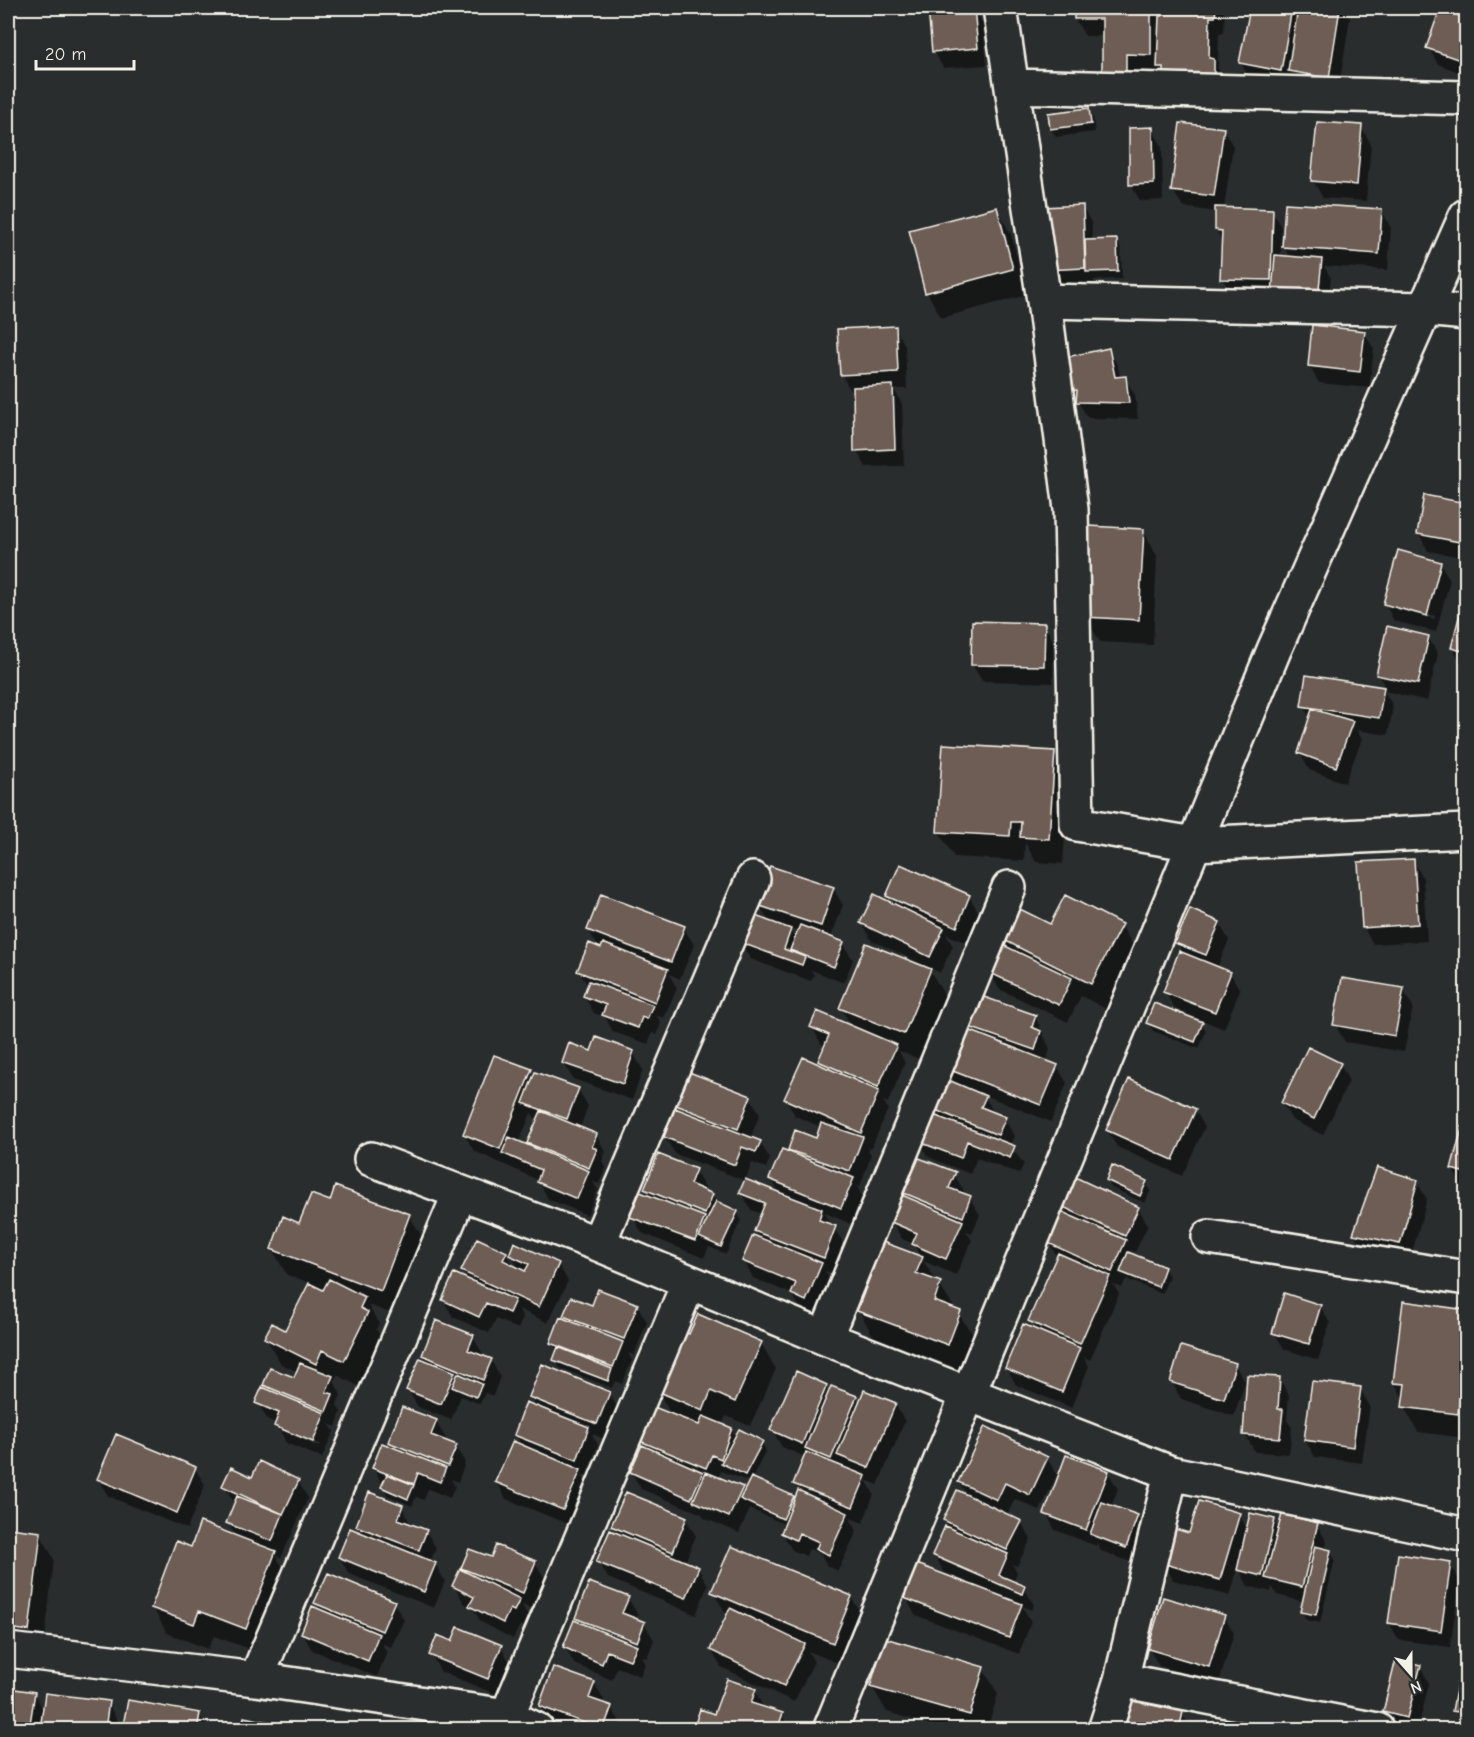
<svg xmlns="http://www.w3.org/2000/svg" width="1474" height="1737" font-family="'Comic Neue',sans-serif">
<rect width="100%" height="100%" fill="#2a2d2e"/>
<filter id="ink" filterUnits="userSpaceOnUse"><feTurbulence type="fractalNoise" baseFrequency=".0167" numOctaves="2"/><feDisplacementMap in="SourceGraphic" scale="12" xChannelSelector="R" yChannelSelector="G"/><feConvolveMatrix kernelMatrix="1 2 1 2 8 2 1 2 1" color-interpolation-filters="sRGB"/></filter>
<g filter="url(#ink)">
<path fill="#0007" fill-rule="evenodd" d="M974,8L983,24L987,65L943,68L934,51L930,11Z
M1075,8H1159L1160,20L1162,21L1163,8H1222L1225,13L1224,33H1219L1218,68L1223,77L1164,76L1160,67V71H1135V93L1104,36H1085L1075,19Z
M1251,8H1344L1350,18L1338,94L1299,88L1292,76L1290,87L1250,80L1241,63Z
M1441,10L1466,19V75L1438,64L1428,47Z
M1088,110L1093,118L1095,132L1056,137L1051,129Z
M1361,127L1371,144L1366,201L1323,198L1313,181Z
M1152,129L1162,146L1163,200L1140,201L1131,184Z
M1223,129L1233,146L1224,209L1272,210L1281,227V257L1290,258L1284,247L1382,211L1391,228L1388,270L1324,266L1331,278L1327,315L1232,295L1222,278L1223,242L1216,230V212L1183,207L1173,191Z
M1082,207L1092,224V241L1116,240L1121,248L1122,279L1094,280V285L1057,286L1047,269Z
M996,208L1011,234L1027,295L941,318L927,292Z
M895,328L905,345L907,389H894L902,404L904,466L866,467L856,450L854,391H851L841,374Z
M1364,332L1374,349L1369,388L1319,383L1309,366Z
M1108,349L1118,366L1120,378H1125L1135,395L1138,419L1088,418L1062,376Z
M1466,423V475L1461,466Z
M1426,497L1466,504V558L1428,551L1419,534Z
M1143,530L1157,556L1153,645L1100,642L1085,617Z
M1440,563L1450,580L1436,632L1394,621L1385,604ZM1396,606L1435,616L1434,619L1396,609Z
M1466,596V666L1462,664L1452,647Z
M1044,624L1053,641V683L982,681L972,664Z
M1428,637L1438,654L1427,701L1384,691L1393,706L1388,735L1357,730L1362,739L1345,783L1309,770L1300,753L1311,719L1303,705L1308,676L1386,689L1378,674Z
M1054,752L1069,778L1063,864L1036,862L1025,843L1024,861L954,857L939,832Z
M1413,861L1423,878L1427,941L1373,944L1363,927Z
M833,888L843,905L831,938L843,943L853,960L844,983L811,970L814,975L811,981L750,959L741,942L769,922L759,905ZM789,929L799,932L796,940Z
M888,896H969L979,913L966,943L946,934L953,946L940,973L928,967L945,996L919,1059L899,1051L905,1063L888,1103L883,1101L888,1109L871,1149L867,1147L871,1155L860,1187L857,1186L862,1196L851,1224L823,1212L845,1245L833,1274L825,1271L831,1281L816,1317L802,1311L792,1294L753,1278L744,1261L760,1239L755,1231L762,1214L751,1210L741,1193L746,1181L675,1154L665,1137L682,1112L678,1104L750,1097L760,1114L750,1139L760,1142L770,1159L766,1168L752,1163L745,1181L780,1194L771,1179L792,1155L789,1150L817,1140L821,1127L795,1116L786,1099L825,1068L820,1061L826,1046L821,1044L812,1027H852L841,1008L924,965L871,940L862,923L893,905Z
M1219,923L1229,940L1217,968L1230,973L1240,990L1224,1029L1175,1009L1165,992L1184,955L1177,943Z
M1121,925L1136,951L1106,1009L1081,996L1068,1022L999,989L990,972L1008,949L1001,938L1051,926Z
M684,928L694,945L680,979L669,974L677,988L664,1018L657,1016L661,1023L657,1035L652,1033L648,1044L613,1032L605,1017L594,1013L584,996L588,987L579,971L599,948L588,930Z
M1403,990L1413,1007L1404,1052L1345,1042L1335,1025Z
M1035,1016L1050,1049L1046,1062L1057,1066L1067,1083L1051,1122L984,1095L995,1115L1005,1119L1014,1136L1010,1146L1024,1164L1019,1174L977,1158L970,1174L928,1157L919,1140L941,1119L935,1109L957,1086L946,1068L974,1033L970,1027Z
M1148,1023H1202L1206,1031L1199,1049L1153,1031Z
M591,1053H633L643,1070L632,1100L573,1079L563,1062Z
M1340,1064L1349,1081L1323,1135L1292,1120L1282,1103Z
M531,1071L535,1077L578,1089L588,1106L580,1128L596,1135L606,1152L602,1161L606,1167L599,1184L593,1182L598,1190L587,1215L548,1199L538,1180L474,1151L464,1134ZM531,1113L538,1121L529,1143L532,1149L519,1143Z
M1195,1110L1205,1127L1182,1176L1117,1147L1107,1130Z
M1466,1118V1187L1462,1186L1452,1169Z
M695,1171L705,1188L703,1192L712,1195L717,1203L737,1212L741,1220L726,1254L709,1247L704,1258L642,1233L632,1216L650,1198L645,1189Z
M954,1174L964,1191L963,1195L970,1198L980,1215L972,1233L966,1231L972,1240L956,1275L923,1261L975,1338L962,1370L873,1336L859,1311L884,1244L922,1259L914,1244L902,1239L892,1222L910,1200L906,1193Z
M1107,1180L1146,1183L1150,1191L1145,1203L1112,1188Z
M1417,1182L1427,1199L1410,1260L1364,1251L1354,1234Z
M330,1203L409,1215L424,1240L395,1315L368,1305L379,1324L376,1329L382,1339L358,1386L337,1375L334,1381L341,1395L337,1405L341,1412L336,1427L329,1424L334,1431L322,1458L286,1443L277,1424L267,1419L257,1402L268,1392L265,1385L295,1379L298,1372L281,1364L266,1338L285,1332L310,1283L287,1275L272,1249ZM314,1285L325,1289L324,1292L313,1287ZM288,1430L320,1444L319,1447L288,1433Z
M1063,1206L1138,1208L1148,1225L1135,1252L1130,1250L1134,1256L1164,1268L1169,1276L1162,1294L1126,1279L1122,1288L1113,1284L1119,1294L1090,1360L1084,1357L1089,1366L1072,1408L1016,1385L1007,1368L1036,1331L1030,1321L1058,1258L1049,1243L1069,1216Z
M506,1254L514,1267L519,1269L511,1254L558,1264L568,1281L548,1323L519,1309L523,1318L518,1329L496,1319L489,1333L453,1317L443,1300L468,1281L463,1271Z
M1405,1303L1466,1311V1438L1418,1432L1404,1407V1400L1394,1382Z
M637,1305L647,1322L634,1355L628,1353L632,1360L622,1384L615,1381L612,1388L560,1368L555,1360L558,1353L552,1343L569,1322L565,1316L593,1307Z
M1320,1306L1330,1323L1318,1360L1284,1349L1274,1332Z
M690,1336L761,1343L776,1369L750,1426L726,1416L722,1425L731,1429L736,1437L761,1442L766,1450L752,1479L793,1497L795,1501L799,1491L795,1484L805,1457L782,1447L772,1430L826,1386L830,1392L856,1397L860,1404H895L905,1421L878,1485L866,1480L874,1494L863,1523L850,1518L857,1531L838,1571L827,1566L821,1554L809,1549L806,1556L792,1550L782,1533L786,1525L750,1509L739,1533L704,1518L702,1514L641,1489L631,1472L646,1449L642,1441L672,1416L657,1390ZM721,1471L750,1482L745,1493L742,1488L718,1478Z
M473,1337L483,1354L481,1357L491,1360L500,1377L493,1396L485,1393L480,1404L461,1396L451,1420L418,1407L408,1390L427,1362L423,1355Z
M1235,1365L1245,1382L1234,1416L1181,1399L1172,1382Z
M1279,1378L1289,1395L1287,1420L1292,1428L1289,1454L1255,1452L1245,1435Z
M1360,1389L1370,1406L1362,1463L1315,1457L1305,1440Z
M609,1393L619,1410L607,1440L592,1434L598,1445L586,1476L581,1474L589,1488L573,1526L506,1499L497,1482L522,1447L516,1435L537,1408L531,1397Z
M436,1422L446,1439L444,1442L456,1446L465,1463L458,1482L451,1479L455,1486L450,1498L428,1489L424,1500L416,1497L412,1506L387,1495L374,1468L393,1449L389,1442Z
M1047,1458L1057,1475L1040,1511L1015,1499L1007,1515L1021,1522L1031,1539L1017,1566L1012,1564L1017,1572L1013,1583L1024,1588L1034,1605L1032,1610L1022,1606L1031,1622L1019,1654L915,1615L906,1598L965,1581L944,1572L934,1555L951,1531L944,1519L968,1497L959,1482ZM941,1557L1008,1586V1589L940,1560Z
M195,1468L205,1485L187,1529L108,1496L98,1479Z
M1108,1472L1118,1489L1111,1507L1137,1517L1147,1534L1136,1564L1101,1551L1097,1543L1096,1546L1055,1530L1046,1513Z
M252,1479L298,1481L308,1498L281,1558L276,1556L289,1578L260,1653L214,1636L208,1649L167,1633L152,1607L192,1548L236,1537L228,1523L235,1504L224,1486Z
M402,1506L411,1525L426,1531L436,1548L430,1562L435,1564L445,1581L434,1608L349,1574L339,1557L363,1535L358,1526Z
M1239,1515L1248,1530L1274,1521L1279,1530L1317,1525L1327,1542L1325,1550L1330,1551L1335,1559L1320,1623L1306,1620L1302,1611L1304,1602L1277,1595L1272,1587L1271,1592L1248,1586L1238,1568L1230,1596L1173,1580L1164,1563L1190,1535Z
M686,1519L696,1536L685,1562L698,1568L708,1585L696,1615L608,1578L598,1561L617,1534L613,1526Z
M10,1530L40,1533L54,1559L43,1656L8,1652V1551Z
M491,1559L535,1562L545,1579L532,1609L522,1605L529,1617L524,1627L520,1625L513,1639L481,1622L472,1607L464,1603L454,1586L466,1573L463,1568Z
M1450,1564L1460,1581L1450,1647L1399,1640L1389,1623Z
M713,1592L851,1597L866,1622L847,1667L808,1651L814,1662L794,1702L721,1667L711,1650L728,1617Z
M628,1598L638,1615L636,1620L644,1623L654,1640L647,1658L641,1656L645,1664L640,1676L617,1667L612,1680L574,1664L565,1647L580,1624L576,1617Z
M316,1603H394L404,1620L391,1647L382,1644L387,1652L377,1677L312,1650L302,1633L321,1612Z
M1224,1616L1234,1633L1219,1683L1159,1666L1149,1649Z
M452,1643L501,1647L511,1664L498,1695L441,1672L431,1655Z
M1466,1645V1728L1454,1710Z
M1420,1666L1429,1683L1418,1730L1394,1729L1384,1712Z
M983,1669L998,1694L987,1730H947L887,1712L872,1687Z
M594,1683L604,1700L602,1704L611,1707L621,1724L619,1730H567L550,1723L540,1706Z
M8,1689L34,1693L44,1711L108,1703L117,1720L116,1730H8Z
M755,1690L764,1709L782,1715L790,1730H694Z
M199,1714L208,1730H124Z
M1182,1714L1192,1730H1124Z"/>
<path fill="#6d5d54" stroke="#f4f1e8" stroke-width="1.5" d="M948,8H974L978,48L932,52L928,9Z
M1074,8H1151V55L1126,54V77H1102V19H1074Z
M1162,8H1216L1215,17H1210L1209,58L1214,59V79L1163,78V67H1157L1159,16H1162Z
M1250,8H1292L1281,71L1239,63Z
M1298,8H1340L1329,78L1288,71Z
M1440,9L1466,18V62L1426,48Z
M1089,108L1091,124L1050,129L1048,113Z
M1317,122L1362,125L1357,185L1311,181Z
M1180,123L1224,128L1214,196L1171,191Z
M1153,127L1154,184L1129,185V128Z
M1285,203L1382,209L1379,254L1282,247Z
M1083,205L1085,268L1045,270L1043,207Z
M997,207L1013,269L925,293L909,230Z
M1215,207L1273,209L1271,280L1220,279L1222,231L1215,230Z
M1117,239L1118,271L1086,272L1085,240Z
M1275,255L1322,259L1318,299L1272,294Z
M1312,325L1365,331L1360,372L1308,366Z
M896,326L898,372L840,375L837,329Z
M1109,348L1115,377L1126,376L1129,403L1076,402L1077,390L1069,391L1057,359Z
M893,385L895,449L854,451L853,387Z
M1466,417V467H1460Z
M1424,495L1466,503L1460,542L1417,534Z
M1089,526L1144,529L1139,620L1084,617Z
M1398,550L1441,562L1427,616L1383,604Z
M1466,590V652L1451,648Z
M972,621L1045,623L1044,666L971,665Z
M1387,626L1429,636L1418,684L1376,675Z
M1306,675L1384,687L1379,718L1301,706Z
M1312,709L1353,721L1336,767L1298,753Z
M943,744L1055,751L1049,839L1020,837L1021,822H1011L1010,836L937,832Z
M1414,859L1418,924L1362,928L1358,862Z
M900,864L970,895L957,927L886,896Z
M770,866L834,887L821,926L757,905Z
M601,894L685,926L671,962L587,930Z
M874,894L944,928L930,957L860,923Z
M1065,895L1122,924L1091,984L1000,938L1016,907L1050,924Z
M1190,909L1220,922L1206,955L1175,943Z
M750,914L791,929L784,949L805,957L802,965L739,942Z
M800,925L844,942L834,967L790,950Z
M589,943L601,948L603,943L668,969L655,1002L577,971Z
M866,943L931,969L904,1034L839,1008Z
M1001,944L1072,978L1059,1005L988,972Z
M1179,951L1231,972L1215,1012L1163,992Z
M1342,978L1404,988L1395,1036L1333,1025Z
M589,981L653,1005L647,1019L642,1017L638,1028L602,1015L606,1005L583,996Z
M984,997L1036,1015L1032,1027L1041,1031L1035,1050L969,1027L975,1009L979,1010Z
M1154,1003L1203,1022L1195,1042L1146,1023Z
M817,1011L897,1045L878,1087L818,1061L829,1035L810,1027Z
M961,1027L1058,1065L1041,1105L945,1068Z
M596,1037L634,1051L623,1084L562,1063L569,1043L591,1051Z
M1308,1047L1341,1063L1314,1119L1281,1103Z
M494,1055L532,1069L500,1149L463,1134Z
M803,1057L879,1091L861,1133L784,1099Z
M535,1072L579,1088L567,1119L523,1103Z
M689,1072L751,1096L738,1129L676,1105Z
M946,1079L986,1096L981,1107L1006,1117L998,1135L933,1109Z
M1129,1079L1196,1109L1173,1160L1106,1130Z
M675,1108L761,1141L756,1152L742,1147L735,1165L664,1137Z
M541,1111L597,1134L592,1147L597,1149L589,1168L527,1143Z
M928,1113L1015,1146L1010,1158L967,1141L961,1158L917,1141Z
M1466,1113V1173L1451,1169Z
M821,1123L863,1137L850,1171L788,1150L795,1130L816,1138Z
M509,1137L589,1171L577,1199L537,1182L541,1170L502,1153Z
M782,1149L854,1178L841,1208L769,1179Z
M658,1154L696,1169L690,1184L713,1194L705,1214L644,1189Z
M919,1158L956,1172L949,1188L971,1196L963,1217L904,1193Z
M1112,1165L1147,1181L1140,1196L1106,1180Z
M1377,1167L1418,1180L1400,1244L1353,1234Z
M1075,1177L1139,1207L1125,1236L1061,1206Z
M745,1179L822,1209L819,1220L836,1226L824,1258L754,1231L765,1203L739,1193Z
M335,1186L410,1214L381,1291L271,1249L283,1216L299,1223L311,1194L330,1201Z
M640,1192L705,1217L695,1241L630,1217Z
M902,1195L963,1221L946,1259L912,1244L917,1233L891,1222Z
M716,1201L738,1211L721,1247L699,1237Z
M1062,1212L1126,1240L1112,1272L1048,1243Z
M753,1235L822,1263L806,1301L791,1294L796,1283L742,1261Z
M477,1238L507,1252L503,1260L525,1271L529,1264L509,1255L514,1242L559,1263L539,1307L461,1271Z
M883,1242L923,1257L916,1273L941,1282L934,1301L961,1311L948,1345L857,1311Z
M1128,1252L1165,1267L1158,1287L1120,1272Z
M1058,1253L1110,1276L1080,1344L1028,1321Z
M454,1273L515,1300L509,1313L486,1303L479,1317L442,1300Z
M329,1279L365,1297L360,1308L368,1312L344,1361L322,1350L316,1364L264,1338L272,1323L285,1330L309,1283L323,1290Z
M598,1289L638,1304L624,1339L563,1316L571,1297L592,1305Z
M1284,1293L1321,1305L1309,1344L1272,1333Z
M1403,1301L1466,1310V1349L1458,1414L1402,1407L1405,1384L1393,1383Z
M698,1314L762,1342L735,1402L711,1391L703,1411L655,1390L681,1331L689,1334Z
M560,1317L623,1342L613,1367L550,1343Z
M436,1320L474,1335L468,1350L492,1359L483,1380L422,1355Z
M1023,1324L1080,1348L1062,1392L1005,1368Z
M1181,1346L1236,1363L1224,1399L1170,1382Z
M558,1347L612,1369L608,1381L553,1360Z
M420,1358L455,1372L441,1404L406,1390Z
M300,1363L333,1376L326,1392L333,1394L326,1411L263,1385L270,1368L294,1377Z
M542,1364L610,1392L597,1424L529,1397Z
M796,1371L827,1385L802,1444L770,1430Z
M458,1373L482,1384L476,1397L452,1387Z
M1247,1375L1280,1377L1278,1409H1283L1280,1438L1243,1435Z
M1312,1381L1361,1387L1353,1447L1304,1440Z
M831,1386L857,1396L831,1459L805,1448Z
M262,1387L325,1413L313,1442L274,1426L279,1413L255,1403Z
M864,1390L896,1403L869,1468L837,1455Z
M526,1402L589,1427L577,1460L514,1435Z
M402,1407L437,1420L431,1435L457,1445L448,1466L388,1442Z
M654,1407L699,1425L703,1416L732,1428L721,1459L712,1455L706,1468L640,1441Z
M985,1426L1048,1457L1030,1495L1005,1483L997,1500L958,1482Z
M739,1429L763,1441L745,1475L721,1463Z
M116,1434L196,1467L177,1513L97,1479Z
M513,1441L581,1470L563,1510L495,1482Z
M382,1443L446,1468L440,1482L418,1473L414,1484L372,1468Z
M642,1445L703,1472L691,1499L630,1472Z
M806,1452L866,1476L853,1507L793,1484Z
M1066,1455L1109,1471L1086,1530L1044,1514Z
M259,1461L299,1480L283,1514L222,1486L231,1467L252,1477Z
M706,1472L743,1487L729,1517L693,1501Z
M387,1474L414,1485L408,1499L381,1487Z
M751,1477L794,1496L783,1519L740,1499Z
M798,1490L848,1513L829,1555L816,1549L819,1542L799,1533L796,1540L781,1533Z
M957,1490L1022,1521L1007,1550L943,1520Z
M369,1492L403,1505L398,1519L427,1530L419,1550L356,1526Z
M626,1492L687,1517L673,1552L611,1526Z
M237,1496L283,1514L272,1541L226,1523Z
M1199,1501L1240,1513L1220,1580L1162,1563L1172,1528L1189,1533Z
M1102,1502L1138,1515L1126,1548L1090,1534Z
M1250,1513L1275,1519L1262,1576L1237,1570Z
M1282,1514L1318,1523L1302,1587L1265,1578Z
M200,1522L276,1551L246,1629L199,1611L194,1624L151,1608L176,1541L191,1547Z
M945,1526L1008,1554L999,1575L1025,1586L1022,1594L932,1555Z
M9,1528L41,1532L29,1631L8,1628Z
M350,1528L436,1563L424,1592L338,1557Z
M610,1530L699,1567L686,1598L596,1562Z
M496,1545L536,1561L523,1593L461,1568L469,1549L491,1557Z
M731,1546L852,1596L833,1643L711,1592Z
M1315,1546L1331,1550L1316,1615L1300,1612Z
M1398,1554L1451,1562L1441,1631L1388,1623Z
M917,1564L1022,1604L1009,1638L904,1598Z
M460,1569L520,1599L514,1611L510,1609L503,1623L469,1606L474,1597L452,1586Z
M328,1573L395,1601L382,1631L314,1603Z
M589,1582L629,1597L622,1613L645,1622L637,1642L575,1618Z
M1163,1597L1225,1615L1209,1667L1148,1649Z
M312,1606L379,1634L368,1661L301,1633Z
M730,1608L805,1644L784,1686L710,1650Z
M574,1620L637,1646L630,1660L607,1651L602,1664L563,1647Z
M458,1627L502,1645L488,1679L429,1655L437,1635L452,1641Z
M885,1638L984,1667L970,1715L870,1687Z
M1465,1643H1466V1713L1452,1711Z
M1396,1659L1421,1665L1407,1718L1383,1712Z
M553,1667L595,1682L589,1698L612,1706L603,1730L539,1706Z
M727,1679L756,1689L751,1703L783,1713L777,1730H693L700,1709L714,1714Z
M8,1688L35,1692L29,1730H8Z
M45,1693L109,1701L105,1730H40Z
M128,1700L200,1713L197,1730H122Z
M1129,1700L1183,1712L1179,1730H1122Z
M244,1717L294,1727V1730H227L228,1722L242,1725Z"/>
<g fill="none" stroke-linecap="round" stroke-linejoin="round">
<g stroke="#f4f1e8" stroke-width="38">
<path id="street" d="M1000,8L1044,301L1071,509L1077,824L1194,844L1466,831
M1012,86L1466,98
M1044,301L1426,309L1466,313
M371,1159L598,1244L825,1338L1171,1473L1466,1535
M1209,1237L1466,1278
M598,1244L753,879
M825,1338L1009,888
M8,1650L256,1679L507,1716L537,1730
M256,1679L460,1193
M1121,1680L1377,1730
M507,1716L689,1282
M830,1730L1274,650L1466,216
M1105,1730L1121,1680L1171,1473"/>
</g>
<use href="#street" stroke="#2a2d2e" stroke-width="33"/>
</g>
</g>
<rect width="1474" height="1737" fill="none" stroke="#2a2d2e" stroke-width="30"/>
<rect x="15" y="15" width="1444" height="1707" fill="none" stroke="#f4f1e8" stroke-width="2" filter="url(#ink)"/>
<g transform="translate(1411 1674) rotate(159)" stroke="#2a2d2e" stroke-width="4.5" paint-order="stroke">
<path d="M0-4.5L10 22L0 15L-10 22Z" fill="#f4f1e8"/>
<text y="-9" font-size="16" font-weight="bold" text-anchor="middle" fill="#f4f1e8">N</text>
</g>
<path d="M36 60v9h98v-9" fill="none" stroke="#f4f1e8" stroke-width="3"/>
<text x="45" y="60" font-size="18" fill="#f4f1e8" stroke="#2a2d2e" stroke-width="4.5" paint-order="stroke">20 m</text>
</svg>
